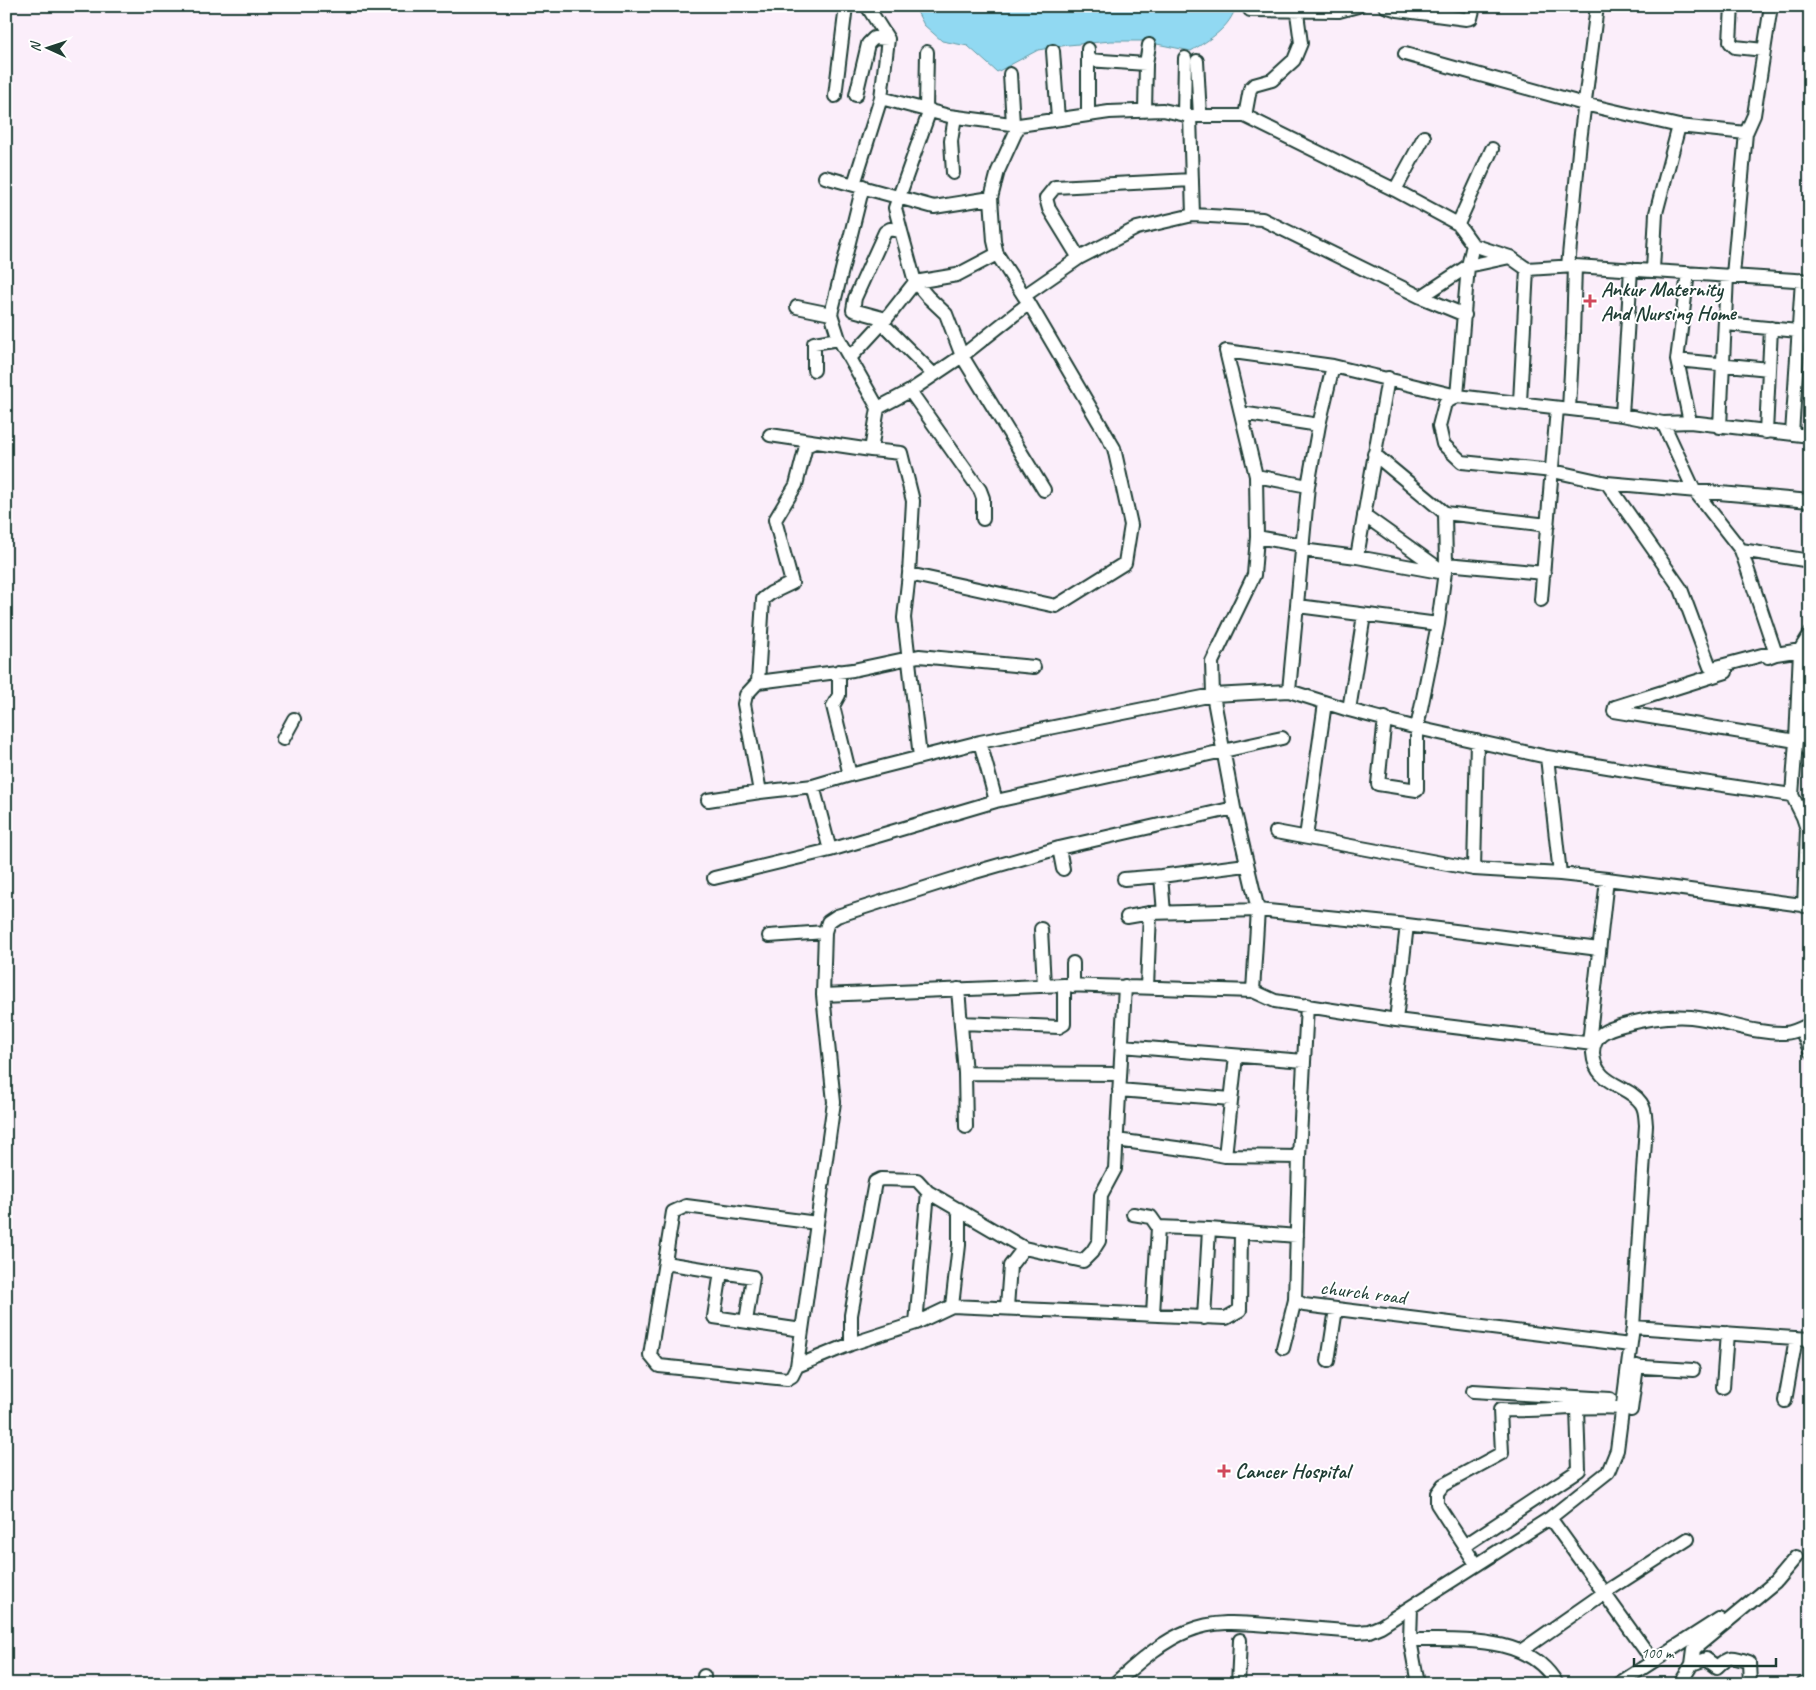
<svg xmlns="http://www.w3.org/2000/svg" width="1816" height="1690" font-family="Caveat,sans-serif">
<rect width="100%" height="100%" fill="#fbeefa"/>
<filter id="ink" filterUnits="userSpaceOnUse"><feTurbulence type="fractalNoise" baseFrequency=".02" numOctaves="2"/><feDisplacementMap in="SourceGraphic" scale="10" xChannelSelector="R" yChannelSelector="G"/><feConvolveMatrix kernelMatrix="1 2 1 2 8 2 1 2 1" color-interpolation-filters="sRGB"/></filter>
<g filter="url(#ink)">
<path fill="#91d9f2" stroke="#639ba6" d="M914,6H1236C1230,28 1209,40 1191,51L1142,41H1111L1068,45L1038,50L997,72L968,46L942,41L924,25Z"/>
<g fill="none" stroke-linecap="round" stroke-linejoin="round">
<g stroke="#1f3d34" stroke-width="16">
<path id="minor" d="M1385,6L1398,10L1466,19L1471,18L1474,6
M1732,6L1730,42L1735,47L1764,50
M1250,10L1339,11L1358,6
M1053,51L1058,119
M1405,54L1584,104L1679,126L1746,133
M1088,60L1146,64
M1197,61L1200,116
M1010,74L1013,124
M856,95L868,44L874,38L888,39
M835,96L846,6
M881,98L949,116L1019,125L1109,112L1163,110L1190,116H1245L1395,190L1458,224L1473,245L1510,257L1527,269L1575,266L1810,281
M926,109L927,52
M1145,111L1146,64L1149,45
M1088,115V49
M1184,115L1185,58
M1190,116L1193,215
M1245,116L1250,89L1254,85L1272,80L1294,60L1301,43L1296,6
M1019,125L998,171L991,198L994,241L997,254L1024,296
M953,173L951,141L955,117
M825,177L934,207L991,198
M854,184L881,98L888,39L867,6
M863,186L831,314L839,339L878,408L871,450
M1395,190L1424,137
M1458,224L1492,149
M901,231L895,208L930,110
M1473,245L1468,266L1457,396L1445,403L1439,426L1443,444L1462,462L1553,471L1607,483L1810,501
M1079,258L1049,209L1046,198L1055,187L1192,180
M1568,266L1580,141L1597,6
M1653,270L1656,213L1679,126
M1688,273L1677,360L1690,422
M1733,275L1746,133L1754,115L1771,6
M1421,297L1468,266L1510,257
M797,307L831,314
M886,319L853,310L855,298L885,232L890,229L901,231L915,282L927,296L946,314L962,356L1044,490
M882,323L934,375
M1726,324L1798,331
M850,358L886,319L915,282L957,275L997,254
M1677,360L1769,369
M814,370V343L839,339
M910,391L980,490L983,498V519
M1520,402L1527,269
M878,408L910,391L962,356L1029,303L1024,296L1079,258L1137,228L1193,215L1262,219L1421,297L1465,315
M1569,409L1573,335L1575,266
M1241,413L1319,425
M1622,415L1631,269
M1720,427L1727,276
M1766,432L1771,328
M1792,434L1802,280
M770,435L871,450L901,453L913,501L909,574L904,618L920,757
M1374,454L1445,513L1548,525
M1256,476L1308,486
M1607,483L1681,589L1710,667L1713,668L1762,655L1776,654L1741,550L1694,490L1663,423
M1364,515L1441,570
M1257,537L1302,545
M1302,550L1357,557L1445,573
M1741,550L1810,561
M1357,557L1388,378
M1446,564L1544,573
M909,574L1056,606L1125,563L1131,525L1114,448L1029,303
M1541,600L1557,408
M1298,606L1438,624
M1768,657L1776,654L1807,649
M839,671V695L833,706L850,775
M1726,672L1615,707L1614,711L1796,741
M758,682L853,670L919,656L1034,667
M1289,691L1308,486L1319,425L1333,366
M1349,710L1364,615
M1385,718L1378,784L1417,790V728L1438,624L1446,564L1445,513
M283,739L294,719
M980,742L996,801
M1547,757L1560,874
M813,786L830,850
M760,792L744,704L746,695L758,682L763,599L771,593L792,583L775,520L796,485L806,446L815,442
M1792,795L1803,817L1807,829L1804,906
M708,800L760,792L813,786L850,775L980,742L1213,695L1289,691L1349,710L1417,728L1547,757L1668,777L1792,795L1796,741L1800,650L1810,634
M1276,832L1474,869L1560,874L1607,879L1810,906
M1306,837L1325,703
M1059,848L1063,869
M1474,869L1477,741
M1161,876L1164,913
M714,878L830,850L996,801L1282,738
M1124,879L1161,876L1246,865
M1127,917L1150,913L1258,910L1407,925L1599,949
M1041,929L1044,986
M769,936L825,932
M1073,963V986
M1147,987L1150,913
M958,989L965,1073L966,1127
M1253,991L1258,910L1234,808L1213,695L1212,662L1254,575L1257,537L1256,476L1226,351L1333,366L1457,396L1622,415L1663,423L1690,422L1810,436
M823,995L1064,985L1253,991L1275,1001L1396,1020L1593,1044
M1307,1005L1299,1157L1295,1300L1304,1305L1630,1345
M1396,1020L1407,925
M961,1023L1059,1027L1064,1024V985
M1801,1029L1810,1051
M1589,1043L1607,879
M1122,1046L1304,1061
M965,1073L1120,1074
M1119,1090L1231,1099
M1116,1140L1199,1151L1225,1156L1299,1157
M1225,1156L1236,1056
M1133,1214L1151,1217L1158,1227L1209,1229L1297,1236
M817,1223L686,1206L673,1212L650,1355L659,1366L787,1379L792,1376L797,1366L834,1102L823,995L825,932L828,922L837,916L975,872L1059,848L1234,808
M665,1263L753,1277L746,1321
M721,1272L714,1317L802,1330
M952,1306L959,1245V1209
M1007,1307L1010,1266L1024,1248
M1153,1314L1158,1227
M1204,1318L1209,1229
M916,1323L928,1192
M1633,1327L1810,1339
M851,1344V1315L875,1182L881,1179L917,1180L928,1192L1024,1248L1083,1261L1092,1252L1099,1241L1101,1195L1115,1169L1125,986
M1283,1348L1295,1300
M1328,1361L1336,1309
M797,1366L851,1344L916,1323L952,1306L1226,1318L1240,1310L1241,1232
M1628,1366L1693,1370
M1723,1387L1727,1333
M1473,1391L1610,1399
M1785,1401L1796,1338
M1631,1410L1637,1366
M1550,1518L1653,1661
M1464,1546L1579,1470L1577,1408
M1476,1564L1437,1504V1493L1443,1485L1502,1453L1500,1410C1541,1412 1581,1405 1622,1408
M1411,1607L1410,1640L1418,1684
M1410,1640C1460,1641 1528,1633 1557,1684
M1521,1651L1604,1593L1688,1539
M1692,1664L1706,1659L1717,1667C1729,1655 1733,1656 1749,1662L1750,1684
M704,1684V1676
M1114,1684C1137,1664 1160,1642 1188,1631C1219,1618 1250,1624 1282,1626C1307,1628 1333,1630 1358,1632L1369,1631L1381,1626L1550,1518L1608,1472L1617,1450L1633,1327L1646,1125C1645,1117 1646,1110 1641,1103C1628,1084 1595,1086 1593,1053C1593,1034 1607,1029 1623,1025C1646,1019 1667,1015 1691,1017C1722,1020 1753,1034 1785,1033C1793,1033 1802,1028 1810,1024
M1238,1684L1240,1640
M1618,1684L1719,1619
M1680,1684L1692,1664L1694,1649L1775,1582L1796,1557
M1803,1684H1806"/>
</g>
<use href="#minor" stroke="#fff" stroke-width="12"/>
</g>
</g>
<g fill="#d1495b" stroke="#fff" stroke-width="2">
<path d="M1587.5 293.5h5v5h5v5h-5v5h-5v-5h-5v-5h5z"/>
<path d="M1221.5 1463.5h5v5h5v5h-5v5h-5v-5h-5v-5h5z"/>
</g>
<g text-anchor="middle" dominant-baseline="central" stroke-width="4" stroke-linejoin="round" paint-order="stroke">
<g font-size="21" font-weight="bold" fill="#1f3d34" stroke="#fff" text-anchor="start">
<text x="1601" y="289">Ankur Maternity<tspan x="1601" dy="24">And Nursing Home</tspan></text>
<text x="1235" y="1471">Cancer Hospital</text>
</g>
<g font-size="21" fill="#1f3d34" stroke="#fff">
<text transform="translate(1363 1292) rotate(7)">church road</text>
</g>
</g>
<rect width="1816" height="1690" fill="none" stroke="#fff" stroke-width="25"/>
<rect x="12" y="12" width="1791" height="1665" fill="none" stroke="#1f3d34" stroke-width="2" filter="url(#ink)"/>
<g transform="translate(48 48) rotate(273)" stroke="#ffffff" stroke-width="4" paint-order="stroke">
<path d="M0-4L9 19L0 12L-9 19Z" fill="#1f3d34"/>
<text y="-8" font-size="14" font-weight="bold" text-anchor="middle" fill="#1f3d34">N</text>
</g>
<path d="M1634 1658v8h142v-8" fill="none" stroke="#1f3d34" stroke-width="2.5"/>
<text x="1641" y="1658" font-size="15" fill="#1f3d34" stroke="#ffffff" stroke-width="4" paint-order="stroke">100 m</text>
</svg>
